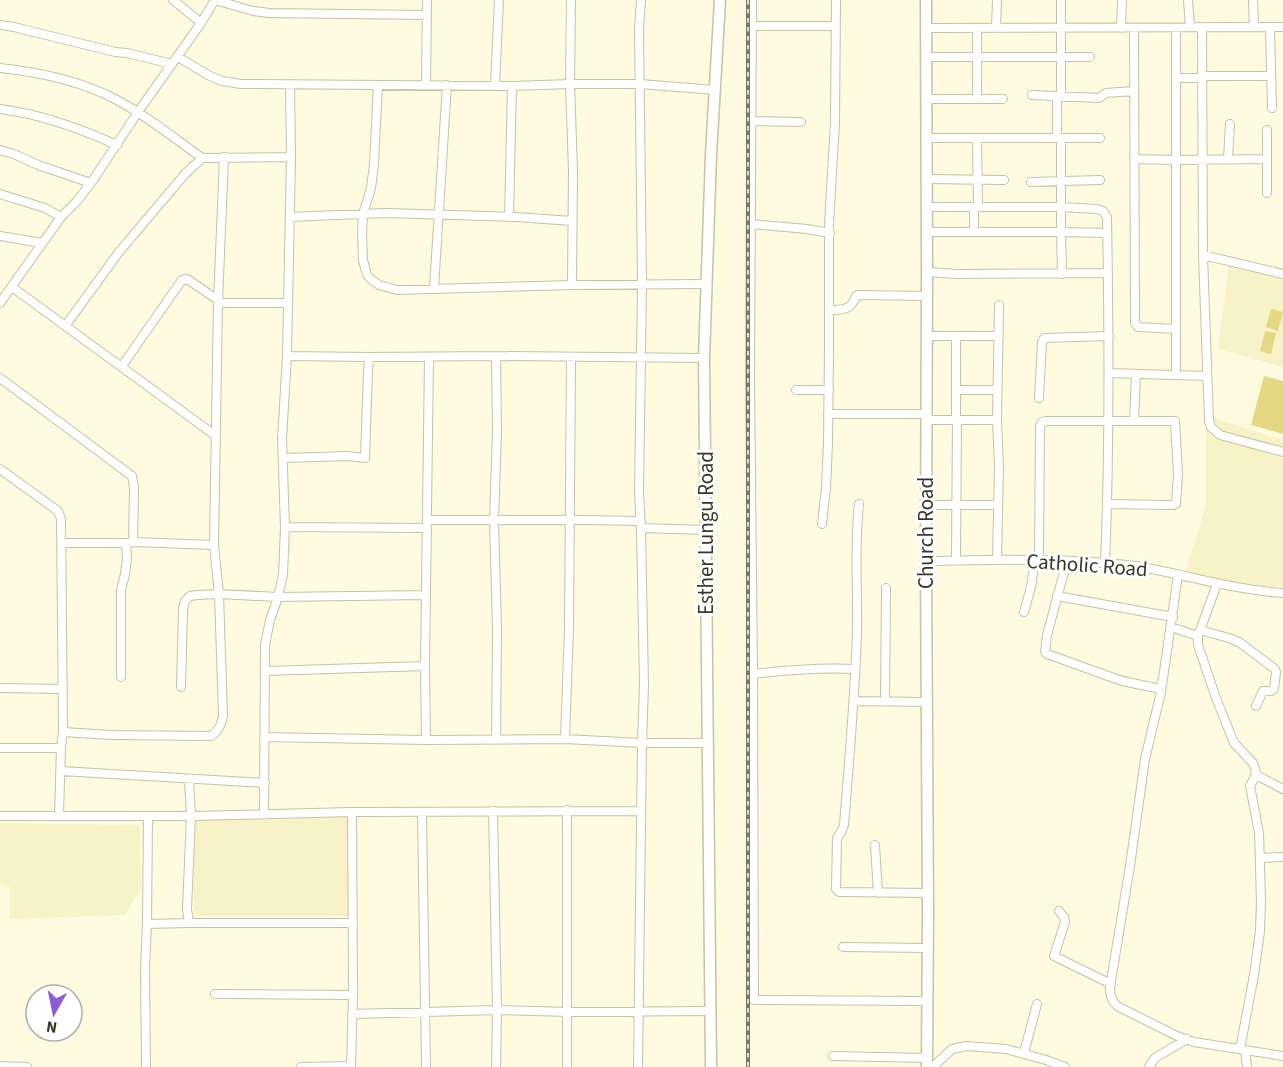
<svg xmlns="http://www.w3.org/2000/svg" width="1283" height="1067" font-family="'Source Sans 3',sans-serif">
<rect width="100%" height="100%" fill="#fffbe0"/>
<path fill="#f8f2c8" d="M1229,265L1283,278V367L1218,349Z
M1206,415L1283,440V589L1220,580L1185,571L1206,506Z
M348,817L349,916H194L193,819Z
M0,823L140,825L141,888L125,915L10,919V887L0,885Z"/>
<path fill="#e5d885" d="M1271,309L1283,312L1278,331L1266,327Z
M1265,331L1276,333L1271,354L1260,351Z
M1264,376L1283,381V434L1251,425Z"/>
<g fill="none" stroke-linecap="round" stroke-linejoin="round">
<g stroke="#c7c2a1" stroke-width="10">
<path id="street" d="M173,0L201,23
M215,0L253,11L269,13L426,15
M571,0L570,84L573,171L572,285
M752,0L750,377L753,674C787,670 821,667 855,669
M1061,0V96
M1188,0L1190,27
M1253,0L1254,27
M0,25L14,27L115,52L127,53L172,64
M752,26H835
M1270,27L1272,108
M925,28L1283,27
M996,28L997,0
M1121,28L1122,0
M1134,28L1135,323L1138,327L1176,329
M1202,28L1203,255L1209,421L1211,427L1220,435L1283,452
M178,57L208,75L222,81L241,84L512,86L570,84H640L715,90
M926,57H1090
M0,68C37,72 81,81 115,99C146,115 174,138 202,158
M1202,76H1271
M1176,78H1202
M378,85L374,164L371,188L363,214L362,233L363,260L367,275L372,280L379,285L397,290L572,285L706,284
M426,85L427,0
M495,85L499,0
M1032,95L1099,98L1106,93L1134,91
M926,99H1003
M977,99V28
M0,109C41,114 79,128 117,145
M751,121L801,122
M1267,130V193
M926,138H1100
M977,138L978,207
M1057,138V96
M0,150L14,154L38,165L91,183
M1134,159L1176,160L1267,159
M1228,159L1230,124
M926,179L1004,180
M1031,182L1100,180
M0,194L45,208L61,217
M926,207H1060L1097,209L1103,211L1107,217C1109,332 1110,448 1105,562
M974,207V232
M290,217L385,213L516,217L572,221
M509,217L512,86
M751,224L807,229L830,233
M927,232H1061V138
M0,236L42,243
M1203,255L1283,274
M927,272L958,274L1108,273
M1062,274L1061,232L1107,233
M12,287L216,436
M434,288L447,85
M218,302L224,157
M0,303L61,217L78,200L93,180L138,112L201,23L215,0
M829,311C844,308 850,312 856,296L858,295L927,296
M66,325L119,252L185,174L202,158L291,157
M926,336H999
M956,336V420
M287,356L369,357L496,356L704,358
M122,366L182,280L187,279L218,300
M1109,373L1207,376
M1176,375V28
M0,378L132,476L134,488L133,542
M796,390H829
M956,390H997
M1039,398L1042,342L1044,338L1109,336
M828,414H927
M927,420H997L999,466L997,560
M997,420L999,305
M1134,421L1136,374
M283,458L348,456L365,458L368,371L369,357
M0,469L58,511L61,519L63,732L61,748L59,815
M859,504C854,546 858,590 857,632C855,697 849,761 844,825L841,832L837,838L836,889L839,892L928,893
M926,505H998
M427,520H585L640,521
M822,524L826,488L828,443L829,350V223L835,123L836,0
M285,527L427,528
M641,528L705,530
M62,543H126L133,542L214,545
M956,560L957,420
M1039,560L1040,426L1042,422L1046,421H1175L1178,474L1176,504L1173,505L1108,504
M926,561C995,560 1066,557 1135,566C1185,574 1233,590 1283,593
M1067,561L1047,635L1045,652L1047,654L1122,681L1161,689
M1178,575L1161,692L1145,759L1130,866L1110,987C1110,995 1111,1000 1117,1006L1177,1036L1194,1042L1283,1056
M1217,584L1198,636V645L1216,698L1234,743L1253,763L1255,769L1256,775L1250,786L1259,833L1261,901L1260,931L1254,975L1240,1049
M1057,596L1173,617
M1024,612L1031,587L1035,560
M1171,627L1198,636
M1200,630L1229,638L1239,642L1275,669L1276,672L1274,689L1271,691H1263L1256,706
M265,671L425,666
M753,674L754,1000L927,1001
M121,677V590L125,574L127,559L126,543
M181,687L183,609L185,601L190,596L197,595L219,594L278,597L426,595
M0,688L63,689
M854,701L927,702
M885,701L886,588
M63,732L112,735L211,736C219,731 221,725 223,716L219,594L214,545L218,303H287
M264,737L426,740L565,739L642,743H707
M565,739L569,628L571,357
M426,740L425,666L429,357
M496,740L497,629L494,520L497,432L496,356
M0,748H61
M61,771L265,783
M1256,775L1283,789
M189,779L191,816L187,909L189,923H353
M567,810V1067
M493,811L497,1010L496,1067
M422,813L426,1067
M264,815L265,645L270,620L278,597L283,575L285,527L282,439L287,356L291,157L290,85
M0,816H191L352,812L641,811
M875,845L878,893
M1260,858L1283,857
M1059,911L1064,917L1065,922L1054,956L1111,984
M147,924L148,816
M843,947L928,948
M215,994L353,995
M352,1014L497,1010L568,1012L711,1011
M1245,1050L1247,1067
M1024,1053L1037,1004
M833,1056L927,1058
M0,1066L27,1067
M146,1067L145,967L147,924L189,923
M301,1067L351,1066
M351,1067L353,995L352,812
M638,1067L642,743L644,685L641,528L639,494L642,284L639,29L641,0
M933,1067L952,1049L966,1046L1006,1049L1046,1060L1065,1067
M1149,1067L1155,1058L1187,1039"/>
</g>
<g stroke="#c7c2a1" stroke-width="13">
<path id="secondary" d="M926,0L927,272L926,561L928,910L927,1067
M711,1067L704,358L711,155L720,0"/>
</g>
<use href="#street" stroke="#fff" stroke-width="8"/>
<use href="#secondary" stroke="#fff" stroke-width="10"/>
<g stroke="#7b7866" stroke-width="4">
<path id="rail" d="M748,0V1067"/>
</g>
<use href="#rail" stroke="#fff" stroke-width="1.5" stroke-dasharray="4.5" stroke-linecap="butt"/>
</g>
<g text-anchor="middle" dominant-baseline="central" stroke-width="6" stroke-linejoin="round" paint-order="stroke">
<g font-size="21" fill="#383629" stroke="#fff">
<text transform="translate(706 533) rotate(-90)">Esther Lungu Road</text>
<text transform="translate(926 533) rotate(-90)">Church Road</text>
<text transform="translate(1087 565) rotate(4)">Catholic Road</text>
</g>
</g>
<g transform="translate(54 1013) rotate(189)"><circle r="28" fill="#ffffff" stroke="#afafa9" stroke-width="1.5"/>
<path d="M0-4.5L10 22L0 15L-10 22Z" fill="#8c5dd7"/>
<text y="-9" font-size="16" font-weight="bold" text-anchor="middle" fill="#383629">N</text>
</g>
</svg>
